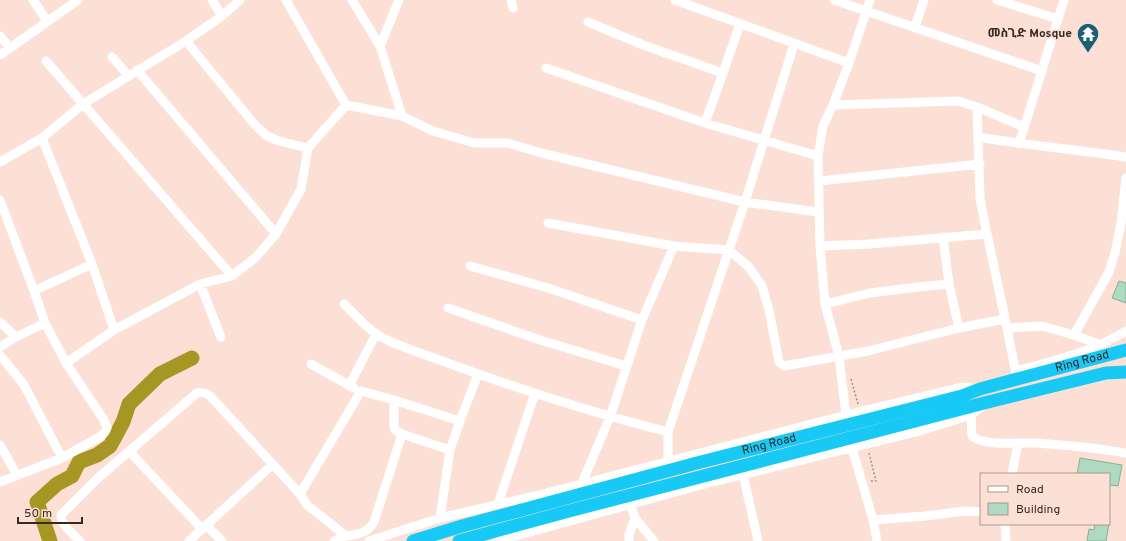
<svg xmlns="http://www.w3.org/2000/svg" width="1126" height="541" font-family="Overpass,'Noto Sans Ethiopic',sans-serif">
<rect width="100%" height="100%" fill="#fce0d5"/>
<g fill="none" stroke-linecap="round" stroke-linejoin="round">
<path stroke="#a69623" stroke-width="15" d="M50,541L37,502L57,484L72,476L79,462L97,455L110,446L123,422L129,404L160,374L192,358"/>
</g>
<path fill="#addac1" stroke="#84af98" d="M1119,281L1126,283V303L1112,298Z
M1080,458L1122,465L1118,486L1109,485V474H1077Z
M1095,524H1109L1106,541H1087L1089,529L1094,530Z"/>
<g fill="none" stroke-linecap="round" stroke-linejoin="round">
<path stroke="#a89087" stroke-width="1.5" stroke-dasharray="2 2" stroke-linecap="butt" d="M851,379L858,404
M869,453L876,481H871"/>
<path stroke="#fff" stroke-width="9" d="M33,0L47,21
M212,0L222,16
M286,0L346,105L402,116L433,131L464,140L475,143H508L545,154L745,202L818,212
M352,0L380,46
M399,0L380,46L402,116
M511,0L513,8
M675,0L849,63
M834,0L1042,71
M997,0L1058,19
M588,22L643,45L723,73L740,24
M915,27L924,0
M0,36L10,48
M186,41L255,125L267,136L279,141L308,148
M0,55L78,0
M112,57L128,75
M46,61L232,276
M546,68L705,123L818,156
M137,70L276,234
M833,105L958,101L977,107L1024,127
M977,107L980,199L987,234L1007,328L1017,379
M705,123L723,73
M979,137C1028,146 1077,149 1126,157
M42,138L92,264L114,330
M1019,144L1064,0
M0,162L42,138L83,104L186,41L222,16L240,0
M819,181L980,164
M0,200L34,291L45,323L66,363L104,420L107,428L105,432L101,436L62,458L0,482
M548,223L674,246L642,320L610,417L582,483
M943,237L949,284L959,328
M674,246L729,250L749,267L762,286L769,310L779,362L784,366L868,351L959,328L1005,319
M820,246L869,244L987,234
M470,266L548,288L642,320
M200,284L221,337
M34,291L92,264
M344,304C355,314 365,327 378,335C395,346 425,354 445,362C518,389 593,413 668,432L745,202L794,44
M825,304L870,293L918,287L949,284
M448,308L537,339L626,366
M0,322L16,337
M1007,328L1042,326L1074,335L1101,345
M1074,335L1109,272L1115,253L1121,223L1126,178
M0,347L16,337L45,323
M0,355L24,385L62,458
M66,363L114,330L200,284L232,276L256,257L276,234L301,189L308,148L346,105
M311,364L354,388
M1016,371C1054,361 1092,352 1126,331
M349,386L376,334
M846,415L839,356L825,304L820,246L818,156L823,126L833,105L849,63L870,0
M971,415L972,436C986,447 1019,442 1036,443C1066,445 1097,448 1126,453
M668,432V462
M402,434L450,450
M0,445L17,475
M852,448L873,520L877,541
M129,451L202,529
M743,474L758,541
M1012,474L1018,443
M300,494L361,391L394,400L460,421L478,374
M498,504L535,393
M630,504L635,518L654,541
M440,518L450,450L460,421
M873,520L925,516L965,511L981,512
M1005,524L1006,541
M206,525L222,541
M80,541C74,535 60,524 61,515L98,478L197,393C204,392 208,393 212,398L300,494L307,505L346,536C359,534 366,534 374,522L402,434L395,430L394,426V400
M189,541L272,465
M334,541L346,536
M369,541L440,518L539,495L854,413L962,387L978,389
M497,541L701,485L920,431L971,415L984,405
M629,541V535L635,518"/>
<g stroke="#17c9f4" stroke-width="13">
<path id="s1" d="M413,541L462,526L697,463L962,396L980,389L1126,350"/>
<path d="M459,541L569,511L988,402L1106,373L1126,372"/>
</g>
</g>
<defs>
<g id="temple-pin" transform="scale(1.15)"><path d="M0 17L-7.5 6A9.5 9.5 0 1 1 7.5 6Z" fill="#1c5f73" stroke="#fce0d5"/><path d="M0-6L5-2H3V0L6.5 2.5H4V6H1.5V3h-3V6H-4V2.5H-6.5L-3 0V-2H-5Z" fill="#fff"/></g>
</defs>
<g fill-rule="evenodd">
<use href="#temple-pin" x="1088" y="34"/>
</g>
<g text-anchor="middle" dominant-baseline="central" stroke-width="3.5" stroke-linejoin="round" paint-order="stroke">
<g font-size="12" font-weight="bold" fill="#392721" stroke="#fce0d5" text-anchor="end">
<text x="1072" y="34">መስጊድ Mosque</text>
</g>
<g font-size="12" fill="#392721" stroke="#fce0d5">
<text stroke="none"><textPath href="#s1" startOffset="693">Ring Road</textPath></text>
<text stroke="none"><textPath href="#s1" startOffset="369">Ring Road</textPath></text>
</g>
</g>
<rect x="980" y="473" width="130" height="52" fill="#fce0d5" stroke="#ae968d"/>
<rect x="988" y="486" width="20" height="6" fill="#ffffff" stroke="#ae968d"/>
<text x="1016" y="493" font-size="12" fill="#392721">Road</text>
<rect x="988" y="503" width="20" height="12" fill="#addac1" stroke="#ae968d"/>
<text x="1016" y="513" font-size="12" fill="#392721">Building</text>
<path d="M18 517v6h64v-6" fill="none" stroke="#392721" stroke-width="2"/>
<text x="24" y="517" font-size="12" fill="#392721" stroke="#fce0d5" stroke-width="3" paint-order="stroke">50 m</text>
</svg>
